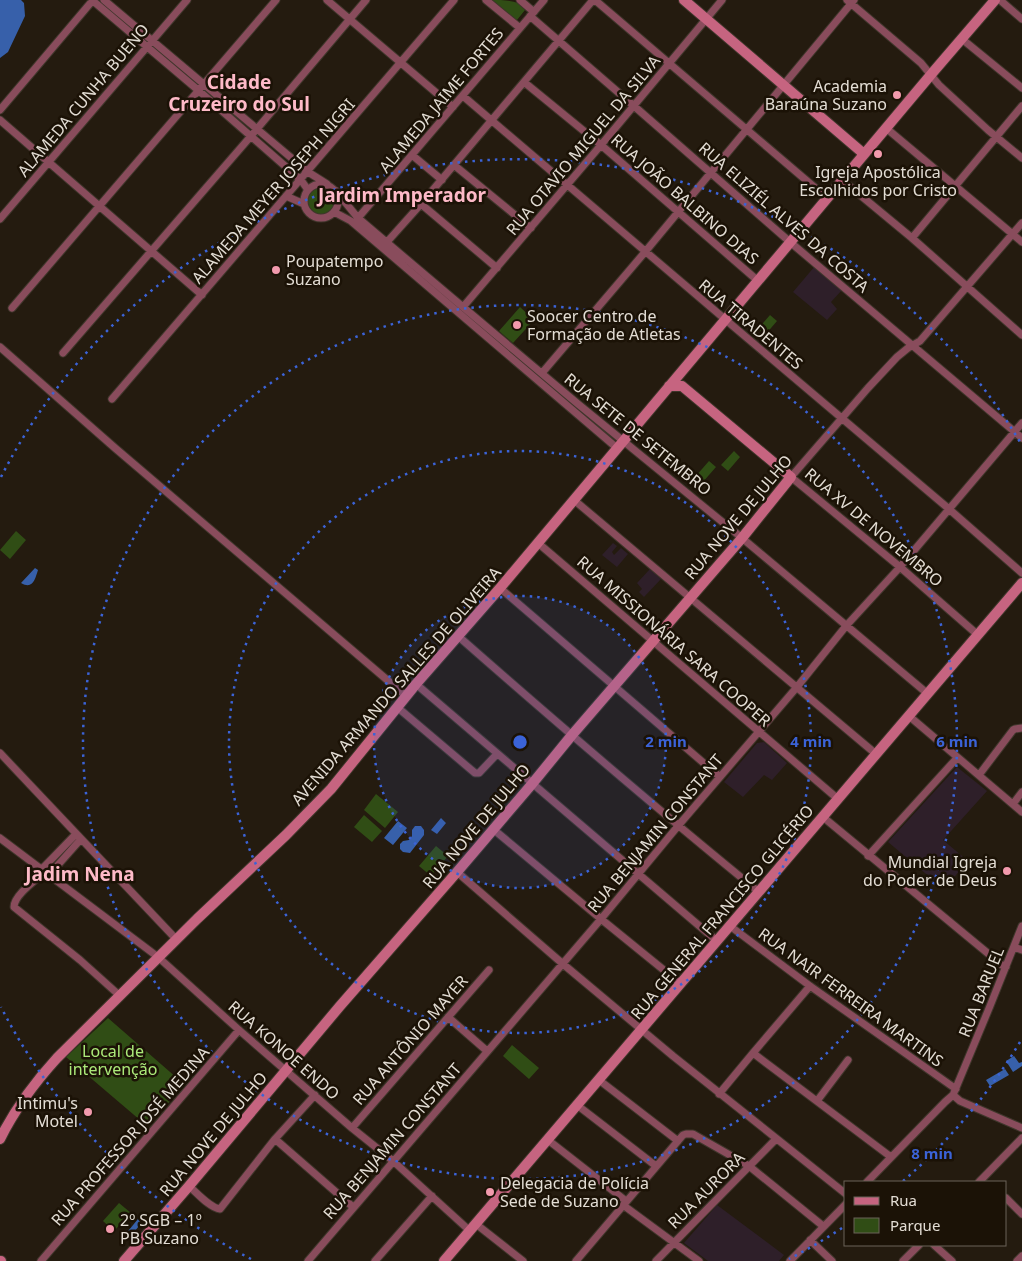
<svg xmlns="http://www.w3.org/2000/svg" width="1022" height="1261" font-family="'Noto Sans',sans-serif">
<rect width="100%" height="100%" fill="#241b0f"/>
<path fill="#2e1f29" d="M815,266L842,290L831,302L837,309L827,320L793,292Z
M613,543L617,546L612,552L614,555L621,548L628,554L617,567L602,555Z
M650,569L661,579L644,597L639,592L642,589L637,583Z
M764,742L787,763L772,780L764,775L743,797L724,782L757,743Z
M957,767L987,791L943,840L968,861L944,889L888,842Z
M717,1205L784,1255L779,1261H708L684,1243Z"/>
<path fill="#304d15" d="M492,0C504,0 521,0 525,10L517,20L514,19Z
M307 201a14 14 0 1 1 28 0a14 14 0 1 1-28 0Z
M520,307L534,320L513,343L499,331Z
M770,315L777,321L765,335L758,329Z
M734,451L740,457L728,471L721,465Z
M709,461L716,467L702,483L695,477Z
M16,531L26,540L10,559L0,550Z
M376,794L398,812L385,828L364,810Z
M364,815L382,831L372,842L354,827Z
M436,846L448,856L431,876L419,866Z
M108,1018L185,1085L147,1126L66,1057Z
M512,1045L539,1068L529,1079L503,1056Z
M119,1203L131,1213L114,1231L103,1221Z"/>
<path fill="#3760aa" d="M0,0H21L24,3L25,16L8,52L0,58Z
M35,568L38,570C35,579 33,590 21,583Z
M441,818L446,823L437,834L431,830Z
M398,821L407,828L393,845L384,838Z
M415,826H421L424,830V835L410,853L403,852L400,849V844L403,841L409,840L412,836V830Z
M1014,1056L1019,1063L1022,1062V1066L1013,1072L1006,1061Z
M1005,1069L1009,1075L990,1086L986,1080Z
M138,1219L142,1222L128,1240L124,1236Z"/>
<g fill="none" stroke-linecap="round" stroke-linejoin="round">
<g stroke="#3f362b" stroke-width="9">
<path id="street" d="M92,0L198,90L301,180L308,190
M104,0L308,172L327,184
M327,0L453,107
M486,0L520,28
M520,0L534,12
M595,0L827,198
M847,0L921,63L939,85L988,130L1022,158
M1000,0L1022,19
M530,16L634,106L790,242L1022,438
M962,39L1022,88
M524,82L601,145L757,280
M463,96L733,326L949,509L1022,573
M0,110L93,0
M0,120L202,295
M886,128L1022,242
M412,155L442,180
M454,165L531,228
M842,180L912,238L1022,335
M304 201a17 17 0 1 1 34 0a17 17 0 1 1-34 0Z
M336,191L358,218L463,307L578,404L742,538L928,694
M286,196L304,204
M421,204L497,268
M334,212L351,221L617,448
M358,218L544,0
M0,219L187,0
M912,238L1022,106
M387,242L421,204L593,0
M463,307L601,145L722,0
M12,308L276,0
M0,347L115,448L406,696
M63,353L251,136L366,0
M542,373L645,252L854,0
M112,399L454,0
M574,500L876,754
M538,543L838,799
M500,588L720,777
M978,635L900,567L791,477L868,388L897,357L908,348L920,341L1022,223
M458,636C557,723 657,809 759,892
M416,684L717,941
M397,707L475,773H479L497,754
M909,716L1022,812
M0,753L34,789L176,939
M979,775L1013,730L1015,729L1022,728
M1013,804L1022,792
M823,817L1002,965L1006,967
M493,829L601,919L681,984
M0,838L158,957L239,1030L352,1128L393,1161L470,1231
M868,856L957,758
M42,869L76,834
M45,872C36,880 14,895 14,907L80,960L119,995
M457,872L563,964L673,1056L846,1194
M49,875L81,839
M730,926L810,986L956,1089
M1014,947L1022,950
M448,1017L487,1051
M753,1053L891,1157
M599,1080L678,1141
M719,1094L753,1053L810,986
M953,1095L960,1101L1022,1128
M817,1101L848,1060
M577,1105L656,1166
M352,1128L489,970
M275,1139L353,1207
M548,1140L626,1201
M867,1182L945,1102L953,1095L990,1006L1022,926
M979,1182L1022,1138
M189,1186C197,1193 210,1208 220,1209L275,1139L315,1095
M1006,1198L1022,1214
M623,1205L699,1261
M476,1224L523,1261
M810,1240L832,1261
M934,1245L952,1261
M41,1261L239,1030
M308,1261L601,919L678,826L797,687L846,626L900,567L1022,423
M375,1261L432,1196
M576,1261L683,1135L686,1134H693L749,1166L823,1226
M656,1261L776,1139
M790,1261L846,1204
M903,1261L919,1245
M1017,1261L1022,1256"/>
</g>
<g stroke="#3f362b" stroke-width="12">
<path id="secondary" d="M684,0L864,154
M0,1139C14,1111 36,1081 57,1058L197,919L286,835L331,789L416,684L500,588L934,71L995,0
M0,1261H1
M124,1261L189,1186L340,1006L457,872L532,784L572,735L742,538L791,477L682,386H669
M444,1261L1022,583"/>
</g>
<use href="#street" stroke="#894c5c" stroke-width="7"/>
<use href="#secondary" stroke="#c66480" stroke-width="10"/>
</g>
<circle cx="520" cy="742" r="146" fill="#3b63d7" fill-opacity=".12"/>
<g fill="none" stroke="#3b63d7" stroke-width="2.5" stroke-dasharray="2.5 5">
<circle cx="520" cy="742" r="146"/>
<circle cx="520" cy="742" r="291"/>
<circle cx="520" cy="742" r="437"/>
<path d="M1020 1042A583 583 0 0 1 902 1182M842 1228A583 583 0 0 1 789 1259M251 1259A583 583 0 0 1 1 1007M1 477A583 583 0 0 1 1020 442"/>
</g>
<g fill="#f29aad" stroke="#1b1206" stroke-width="2">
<circle cx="897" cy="95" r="5"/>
<circle cx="878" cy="154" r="5"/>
<circle cx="276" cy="270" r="5"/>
<circle cx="517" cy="325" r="5"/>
<circle cx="1007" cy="871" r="5"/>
<circle cx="88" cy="1112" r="5"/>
<circle cx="490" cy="1192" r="5"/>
<circle cx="110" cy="1229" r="5"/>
</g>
<g text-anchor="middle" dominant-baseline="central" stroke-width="5" stroke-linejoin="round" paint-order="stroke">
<g font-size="16" fill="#e3ddd4" stroke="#1b1206" text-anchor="start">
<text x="887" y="86" text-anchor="end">Academia<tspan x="887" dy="18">Baraúna Suzano</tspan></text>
<text x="878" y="172" text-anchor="middle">Igreja Apostólica<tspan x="878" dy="18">Escolhidos por Cristo</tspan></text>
<text x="286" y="261">Poupatempo<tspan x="286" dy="18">Suzano</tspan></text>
<text x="527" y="316">Soocer Centro de<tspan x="527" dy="18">Formação de Atletas</tspan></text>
<text x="997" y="862" text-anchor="end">Mundial Igreja<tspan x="997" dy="18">do Poder de Deus</tspan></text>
<text x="78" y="1103" text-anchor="end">Intimu's<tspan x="78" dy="18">Motel</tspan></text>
<text x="500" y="1183">Delegacia de Polícia<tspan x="500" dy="18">Sede de Suzano</tspan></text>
<text x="120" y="1220">2º SGB – 1º<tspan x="120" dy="18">PB Suzano</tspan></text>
</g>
<g font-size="16" fill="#e3ddd4" stroke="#1b1206">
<text transform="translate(83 100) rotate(-50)">ALAMEDA CUNHA BUENO</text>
<text transform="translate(441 100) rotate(-50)">ALAMEDA JAIME FORTES</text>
<text transform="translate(583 145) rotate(-50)">RUA OTAVIO MIGUEL DA SILVA</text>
<text transform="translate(273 191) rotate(-49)">ALAMEDA MEYER JOSEPH NIGRI</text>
<text transform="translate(685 199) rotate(41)">RUA JOÃO BALBINO DIAS</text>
<text transform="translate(784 217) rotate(41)">RUA ELIZIÉL ALVES DA COSTA</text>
<text transform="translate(751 324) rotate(40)">RUA TIRADENTES</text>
<text transform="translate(638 434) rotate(39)">RUA SETE DE SETEMBRO</text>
<text transform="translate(738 517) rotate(-50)">RUA NOVE DE JULHO</text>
<text transform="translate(874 527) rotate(40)">RUA XV DE NOVEMBRO</text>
<text transform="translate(674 641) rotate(41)">RUA MISSIONÁRIA SARA COOPER</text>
<text transform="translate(396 686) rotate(-49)">AVENIDA ARMANDO SALLES DE OLIVEIRA</text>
<text transform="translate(476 826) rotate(-50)">RUA NOVE DE JULHO</text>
<text transform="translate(655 833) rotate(-50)">RUA BENJAMIN CONSTANT</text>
<text transform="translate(722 912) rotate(-50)">RUA GENERAL FRANCISCO GLICÉRIO</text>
<text transform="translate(981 992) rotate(-68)">RUA BARUEL</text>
<text transform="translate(851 997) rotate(36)">RUA NAIR FERREIRA MARTINS</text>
<text transform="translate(410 1040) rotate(-49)">RUA ANTÔNIO MAYER</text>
<text transform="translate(284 1050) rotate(41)">RUA KONOE ENDO</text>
<text transform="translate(213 1134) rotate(-50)">RUA NOVE DE JULHO</text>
<text transform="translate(130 1136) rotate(-49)">RUA PROFESSOR JOSÉ MEDINA</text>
<text transform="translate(392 1141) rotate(-49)">RUA BENJAMIN CONSTANT</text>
<text transform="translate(706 1190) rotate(-45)">RUA AURORA</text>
</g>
<g font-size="16" fill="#abe979" stroke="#1b1206">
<text x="113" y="1051">Local de<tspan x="113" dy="18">intervenção</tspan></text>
</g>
<g font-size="19" font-weight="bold" fill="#febac8" stroke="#1b1206">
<text x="239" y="82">Cidade<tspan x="239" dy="22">Cruzeiro do Sul</tspan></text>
<text x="402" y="195">Jardim Imperador</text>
<text x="80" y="874">Jadim Nena</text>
</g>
</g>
<circle cx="520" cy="742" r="8" fill="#3b63d7" stroke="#1b1206" stroke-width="2.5"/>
<g font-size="15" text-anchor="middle" font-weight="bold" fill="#3b63d7" stroke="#1b1206" stroke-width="5" stroke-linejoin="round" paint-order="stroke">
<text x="666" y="747">2 min</text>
<text x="811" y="747">4 min</text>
<text x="957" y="747">6 min</text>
<text x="932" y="1159">8 min</text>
</g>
<rect x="844" y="1181" width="162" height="65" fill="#1b1206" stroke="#6b6358"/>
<rect x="854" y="1197" width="25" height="8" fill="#c66480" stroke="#6b6358"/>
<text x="890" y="1206" font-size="15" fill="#e3ddd4">Rua</text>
<rect x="854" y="1218" width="25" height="15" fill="#304d15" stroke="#6b6358"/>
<text x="890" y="1231" font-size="15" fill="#e3ddd4">Parque</text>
</svg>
